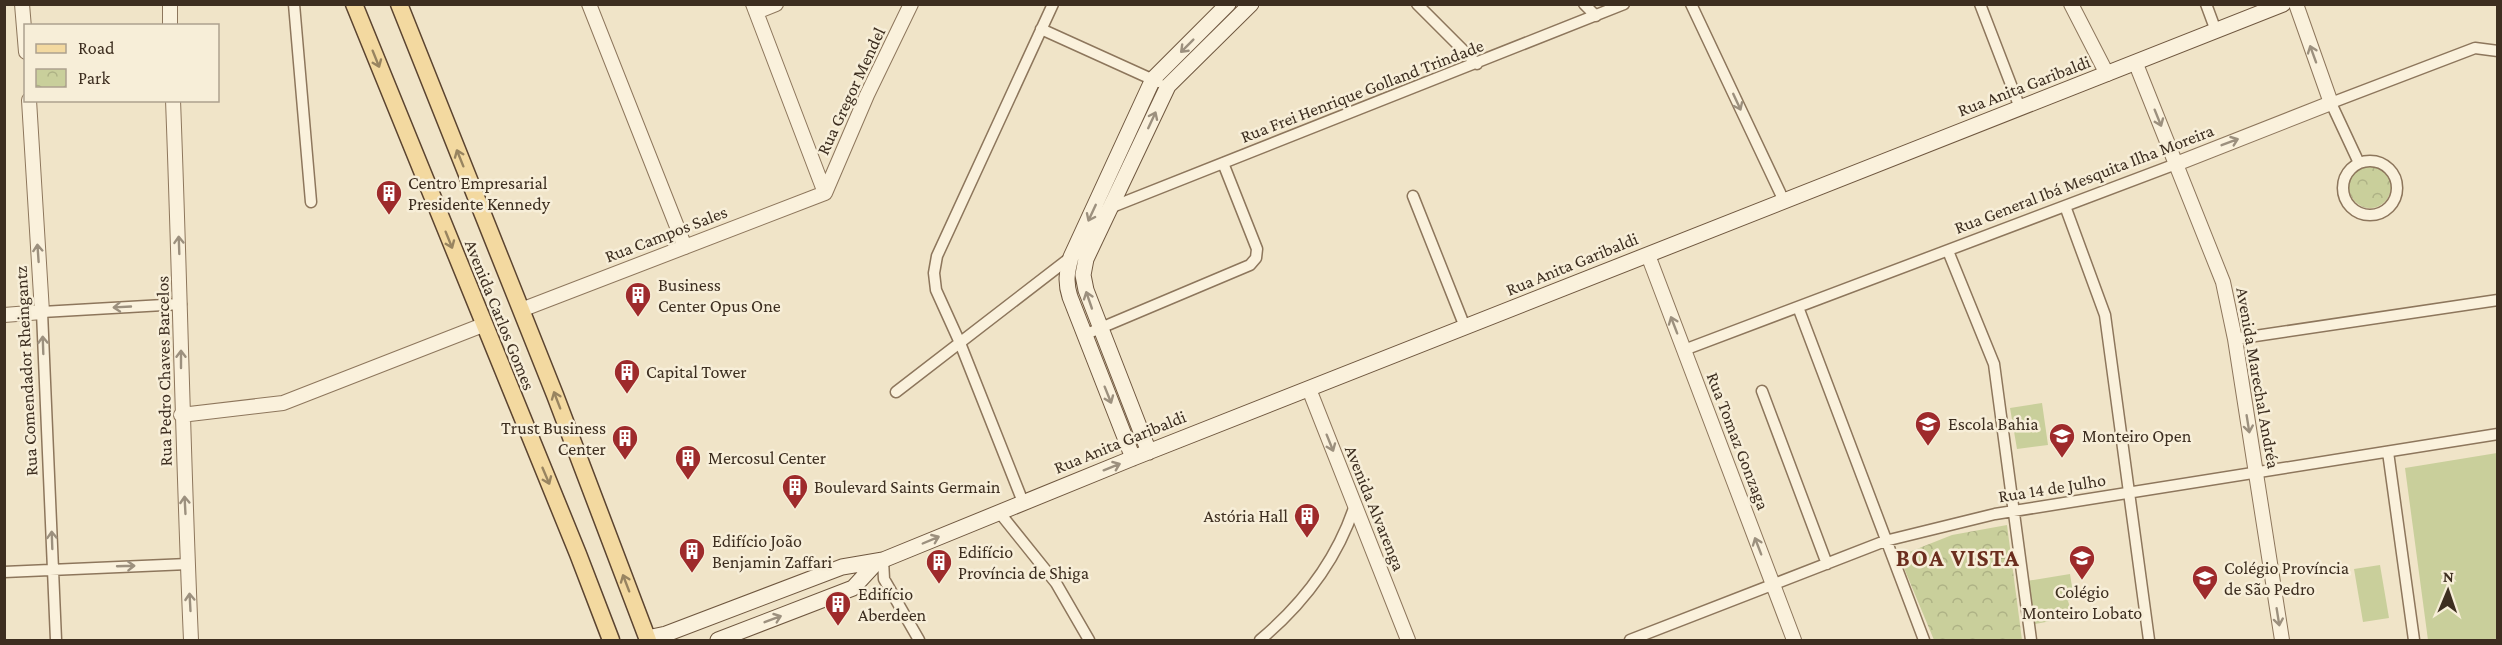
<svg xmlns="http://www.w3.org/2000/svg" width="2502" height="645" font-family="'Crimson Pro',serif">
<defs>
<pattern id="park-crowns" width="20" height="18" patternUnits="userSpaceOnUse" patternTransform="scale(1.5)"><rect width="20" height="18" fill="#c9cf9b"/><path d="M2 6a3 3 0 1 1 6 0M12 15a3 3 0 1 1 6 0" fill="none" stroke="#aeb285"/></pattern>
</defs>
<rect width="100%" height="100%" fill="#f0e4c8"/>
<path fill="#c9cf9b" d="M2042,403L2048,445L2017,449L2010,408Z
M2497,453V640H2428L2405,468Z
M2380,565L2389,618L2363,622L2354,569Z
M2070,574L2074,599L2068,601L2073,617L2035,624L2027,581Z"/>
<path fill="url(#park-crowns)" d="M2349 187a21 21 0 1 1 42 0a21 21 0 1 1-42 0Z
M2007,525L2022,640H1934L1899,556L1952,535Z"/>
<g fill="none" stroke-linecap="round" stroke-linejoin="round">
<g stroke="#8d765c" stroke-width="13">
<path id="minor" d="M294,4L311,202
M1417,4L1477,64
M1584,4L1596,16
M1691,4L1784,201
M1980,4L2020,108
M2206,4L2216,31
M1041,29L1158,82
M2343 188a27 27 0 1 1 54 0a27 27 0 1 1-54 0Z
M2359,163L2331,103L2475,48L2498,51
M1413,196L1465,327
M2065,206L2105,315L2149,640
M1112,207L1624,4
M1948,251L1994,364L2031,640
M1798,307L1924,640
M1084,335L1250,265L1256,258L1257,249L1223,163
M2235,339L2498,300
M1684,350L2176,164
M1762,391L1827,564
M896,392L1071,257
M2388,452L2414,640
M1023,502L960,343L936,290L934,273L937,256L1053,4
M999,512L1056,583L1089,640
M883,560L884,579L919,640
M4,572L188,564
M56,640L42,312L181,304
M1260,640C1303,604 1337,560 1355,505
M1630,640L1885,541L1995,514L2498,434"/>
</g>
<g stroke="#8d765c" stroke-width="16">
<path id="tertiary" d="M22,4L26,52
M170,4V26
M589,4L685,247
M753,4L825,193
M2071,4L2107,74
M756,12L776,4
M2136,64L2223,282L2235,339L2282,640
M173,100C180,281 183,461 191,640
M2176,164L2331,103L2296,4
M825,193L867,95L911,4
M1648,255L1794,640
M521,310L825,193
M4,315L42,312L29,100
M1309,389L1408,640
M181,415L283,403L483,325"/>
</g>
<g stroke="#6f573f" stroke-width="17">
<path id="secondary" d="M1149,452L1086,290L1083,275L1086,259L1168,86L1251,4
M1133,458L1070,297C1065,282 1067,272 1071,257L1153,79L1228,4
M647,638L666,634L842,567L883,560L1133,458L2283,4
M718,640L853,588L877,562"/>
</g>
<g stroke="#5b4430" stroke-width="19">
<path id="primary" d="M354,4L578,554L611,640
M399,4L555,395L648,640"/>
</g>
<use href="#minor" stroke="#faf1dc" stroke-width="10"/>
<use href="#tertiary" stroke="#faf1dc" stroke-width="14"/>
<use href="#secondary" stroke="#faf1dc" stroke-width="15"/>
<use href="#primary" stroke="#f3d9a0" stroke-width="16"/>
</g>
<defs><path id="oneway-shaft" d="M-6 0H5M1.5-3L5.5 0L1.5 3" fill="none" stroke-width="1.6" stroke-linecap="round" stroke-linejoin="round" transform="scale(1.5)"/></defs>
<g stroke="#9c907e">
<use href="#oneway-shaft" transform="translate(1187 46) rotate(135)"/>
<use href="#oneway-shaft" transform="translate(2313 54) rotate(-110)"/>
<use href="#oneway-shaft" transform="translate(1737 102) rotate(65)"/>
<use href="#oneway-shaft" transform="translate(2158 118) rotate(68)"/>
<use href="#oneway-shaft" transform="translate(1152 120) rotate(-65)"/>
<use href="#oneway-shaft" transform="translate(2230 142) rotate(-21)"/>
<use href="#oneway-shaft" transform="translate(1092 213) rotate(115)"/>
<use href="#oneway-shaft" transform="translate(179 245) rotate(-92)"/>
<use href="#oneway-shaft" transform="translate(38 253) rotate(-94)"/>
<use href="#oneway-shaft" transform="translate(1089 300) rotate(-109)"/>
<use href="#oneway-shaft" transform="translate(122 307) rotate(177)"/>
<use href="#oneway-shaft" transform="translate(1674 325) rotate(-111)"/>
<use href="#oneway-shaft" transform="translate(43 345) rotate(-92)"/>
<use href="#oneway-shaft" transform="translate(181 359) rotate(-90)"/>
<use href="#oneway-shaft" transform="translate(1108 395) rotate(68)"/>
<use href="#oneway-shaft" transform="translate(2248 424) rotate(81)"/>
<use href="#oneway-shaft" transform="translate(1330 443) rotate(68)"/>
<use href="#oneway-shaft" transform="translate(1112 467) rotate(-22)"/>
<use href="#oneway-shaft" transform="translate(185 505) rotate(-93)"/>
<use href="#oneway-shaft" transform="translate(52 540) rotate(-92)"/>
<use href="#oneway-shaft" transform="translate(931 540) rotate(-23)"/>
<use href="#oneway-shaft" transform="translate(1758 546) rotate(-111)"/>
<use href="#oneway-shaft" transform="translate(126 566) rotate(-2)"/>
<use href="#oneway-shaft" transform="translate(190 602) rotate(-93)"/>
<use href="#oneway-shaft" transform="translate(2278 617) rotate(81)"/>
<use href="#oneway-shaft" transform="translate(773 619) rotate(-21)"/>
</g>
<g stroke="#988460">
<use href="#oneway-shaft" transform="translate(376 59) rotate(68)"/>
<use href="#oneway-shaft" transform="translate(460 158) rotate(-112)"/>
<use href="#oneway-shaft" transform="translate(449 240) rotate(68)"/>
<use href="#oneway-shaft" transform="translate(557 400) rotate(-111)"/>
<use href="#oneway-shaft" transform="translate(546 476) rotate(67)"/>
<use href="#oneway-shaft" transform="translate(626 583) rotate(-111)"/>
</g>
<defs>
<g id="building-pin" transform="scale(1.35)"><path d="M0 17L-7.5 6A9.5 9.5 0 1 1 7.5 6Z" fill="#9e2a2b" stroke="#f7eed8"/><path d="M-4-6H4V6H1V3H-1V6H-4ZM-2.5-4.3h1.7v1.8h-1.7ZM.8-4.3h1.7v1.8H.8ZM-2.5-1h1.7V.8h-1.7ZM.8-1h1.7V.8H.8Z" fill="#fff"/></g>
<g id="school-pin" transform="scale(1.35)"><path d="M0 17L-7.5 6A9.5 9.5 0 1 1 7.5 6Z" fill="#9e2a2b" stroke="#f7eed8"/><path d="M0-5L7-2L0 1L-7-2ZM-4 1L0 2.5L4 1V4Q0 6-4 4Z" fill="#fff"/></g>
</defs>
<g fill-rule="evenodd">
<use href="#building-pin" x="389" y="193"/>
<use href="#building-pin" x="638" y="295"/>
<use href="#building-pin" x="627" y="372"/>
<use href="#school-pin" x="1928" y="424"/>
<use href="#school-pin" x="2062" y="436"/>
<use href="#building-pin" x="625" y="438"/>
<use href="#building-pin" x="688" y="458"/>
<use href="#building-pin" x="795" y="487"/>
<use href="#building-pin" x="1307" y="516"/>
<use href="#building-pin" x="692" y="551"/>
<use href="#school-pin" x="2082" y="558"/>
<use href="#building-pin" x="939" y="562"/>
<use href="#school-pin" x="2205" y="578"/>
<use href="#building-pin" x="838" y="604"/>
</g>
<g text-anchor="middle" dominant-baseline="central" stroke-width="5" stroke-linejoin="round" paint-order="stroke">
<g font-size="18" fill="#3d2e20" stroke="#f7eed8">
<text transform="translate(2024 86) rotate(-21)">Rua Anita Garibaldi</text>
<text transform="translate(851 91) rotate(-65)">Rua Gregor Mendel</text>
<text transform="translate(1362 91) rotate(-21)">Rua Frei Henrique Golland Trindade</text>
<text transform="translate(2084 179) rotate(-21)">Rua General Ibá Mesquita Ilha Moreira</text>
<text transform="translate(666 234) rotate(-21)">Rua Campos Sales</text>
<text transform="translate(1572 264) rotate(-22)">Rua Anita Garibaldi</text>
<text transform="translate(500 315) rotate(68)">Avenida Carlos Gomes</text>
<text transform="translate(26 371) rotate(-93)">Rua Comendador Rheingantz</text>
<text transform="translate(164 371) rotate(-91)">Rua Pedro Chaves Barcelos</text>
<text transform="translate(2258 378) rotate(80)">Avenida Marechal Andréa</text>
<text transform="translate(1738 441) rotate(69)">Rua Tomaz Gonzaga</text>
<text transform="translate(1120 442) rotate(-22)">Rua Anita Garibaldi</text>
<text transform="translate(2052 488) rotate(-9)">Rua 14 de Julho</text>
<text transform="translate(1375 508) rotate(68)">Avenida Alvarenga</text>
</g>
<g font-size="18" fill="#3d2e20" stroke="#f7eed8" text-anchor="start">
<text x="408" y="183">Centro Empresarial<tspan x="408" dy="21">Presidente Kennedy</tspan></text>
<text x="658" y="285">Business<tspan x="658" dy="21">Center Opus One</tspan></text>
<text x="646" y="372">Capital Tower</text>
<text x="1948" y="424">Escola Bahia</text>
<text x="606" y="428" text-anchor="end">Trust Business<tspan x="606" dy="21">Center</tspan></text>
<text x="2082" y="436">Monteiro Open</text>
<text x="708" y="458">Mercosul Center</text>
<text x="814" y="487">Boulevard Saints Germain</text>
<text x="1288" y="516" text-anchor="end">Astória Hall</text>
<text x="712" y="541">Edifício João<tspan x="712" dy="21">Benjamin Zaffari</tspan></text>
<text x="958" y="552">Edifício<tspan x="958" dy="21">Província de Shiga</tspan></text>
<text x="2224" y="568">Colégio Província<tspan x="2224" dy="21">de São Pedro</tspan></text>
<text x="2082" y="592" text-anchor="middle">Colégio<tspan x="2082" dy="21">Monteiro Lobato</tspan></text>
<text x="858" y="594">Edifício<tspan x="858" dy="21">Aberdeen</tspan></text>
</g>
<g font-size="24" font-weight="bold" letter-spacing="1.5" fill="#6b2e1e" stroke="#f7eed8">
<text x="1958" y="557">BOA VISTA</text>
</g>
</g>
<rect width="2502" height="645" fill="none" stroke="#3d2e20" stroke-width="12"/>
<rect x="24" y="24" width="195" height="78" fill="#f7eed8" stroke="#ada18e" stroke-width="1.5"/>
<rect x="36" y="44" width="30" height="9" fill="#f3d9a0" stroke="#ada18e" stroke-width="1.5"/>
<text x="78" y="54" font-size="18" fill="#3d2e20">Road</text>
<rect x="36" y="69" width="30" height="18" fill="url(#park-crowns)" stroke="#ada18e" stroke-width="1.5"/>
<text x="78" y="84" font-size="18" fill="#3d2e20">Park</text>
<g transform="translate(2448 591) rotate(2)" stroke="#f7eed8" stroke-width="4.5" paint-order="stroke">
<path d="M0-4.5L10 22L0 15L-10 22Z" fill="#3d2e20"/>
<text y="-9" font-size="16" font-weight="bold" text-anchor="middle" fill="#3d2e20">N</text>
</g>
</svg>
